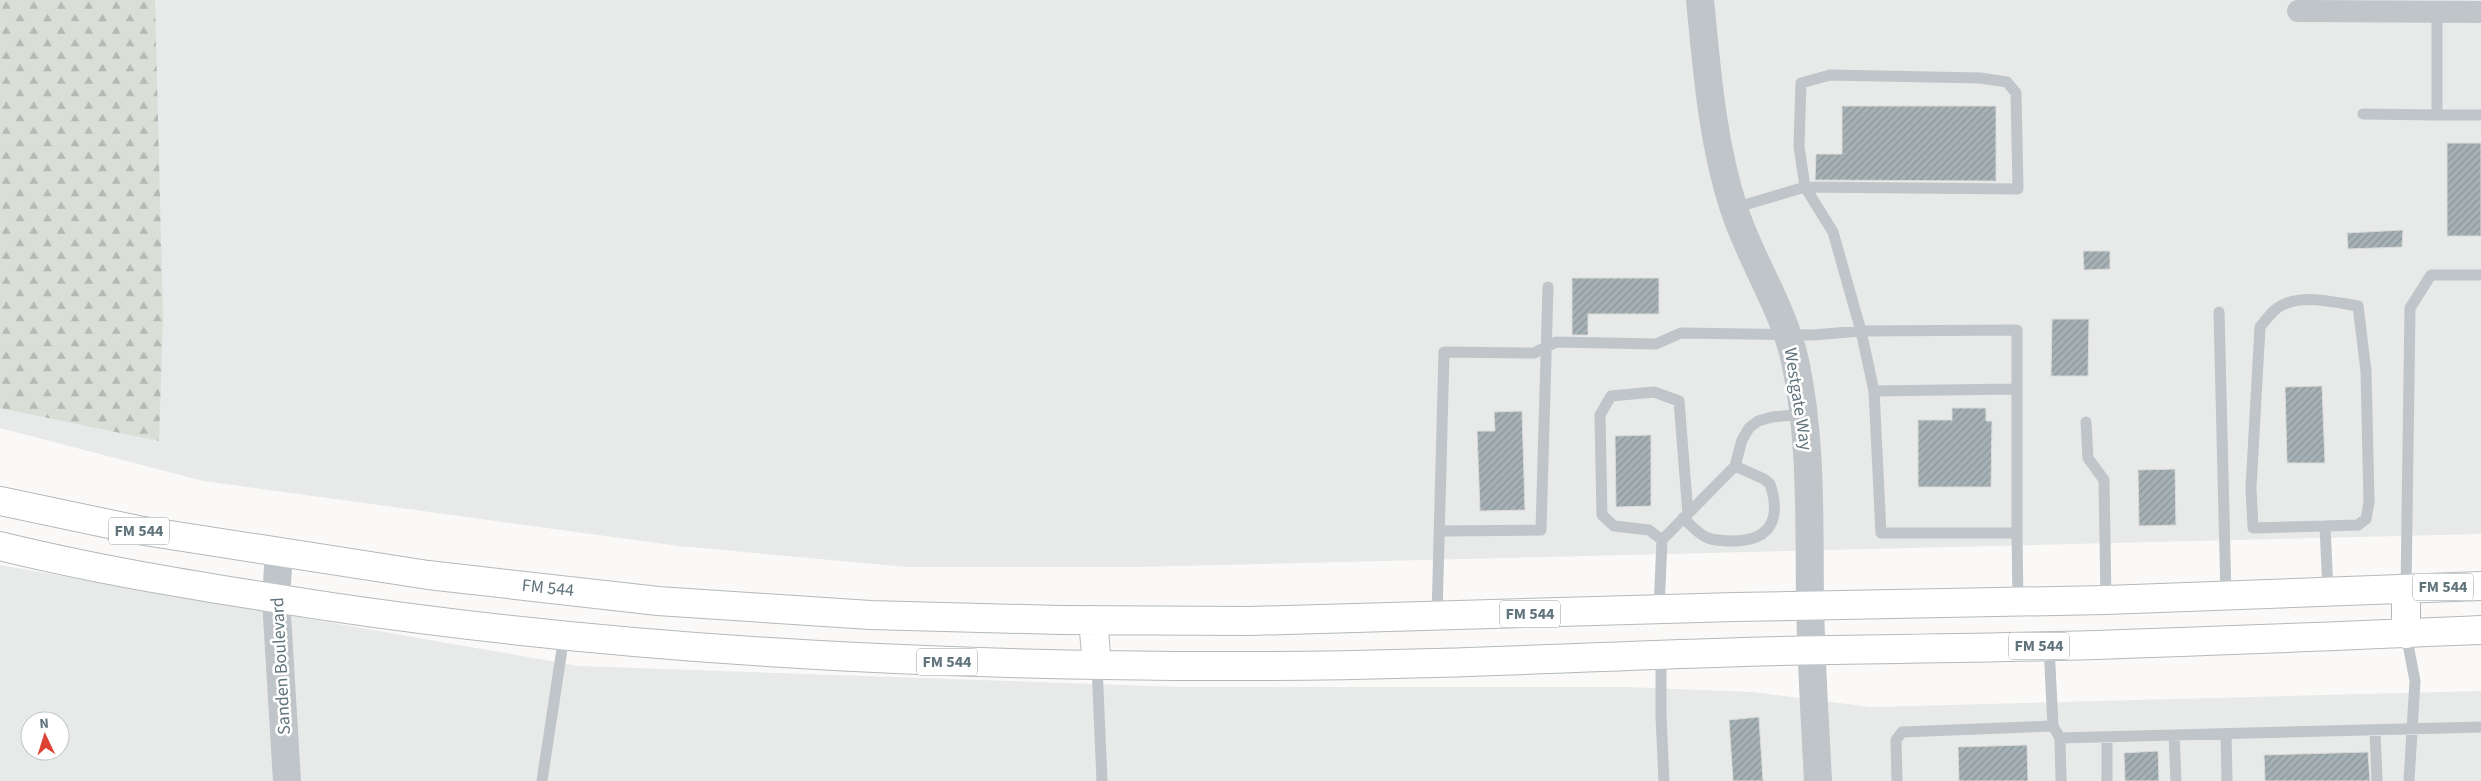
<svg xmlns="http://www.w3.org/2000/svg" width="2481" height="781" font-family="'Source Sans 3',sans-serif">
<defs>
<pattern id="forest-firs" width="22" height="20" patternUnits="userSpaceOnUse" patternTransform="scale(1.25)"><rect width="22" height="20" fill="#dbded7"/><path d="M5 1l3.5 6h-7zM16 11l3.5 6h-7z" fill="#b5b9b3"/></pattern>
<pattern id="building-hatch" width="6" height="6" patternUnits="userSpaceOnUse" patternTransform="scale(1.25)"><rect width="6" height="6" fill="#a6b1b5"/><path d="M-1 1l2-2M0 6l6-6M5 7l2-2" fill="none" stroke="#8b9598"/></pattern>
</defs>
<rect width="100%" height="100%" fill="#faf9f8"/>
<path fill="#e8e9e9" fill-rule="evenodd" d="M0,0H2481V534L1141,567H907L679,546L203,481L0,428Z
M0,565L579,666L1181,687H1626L1753,692L1871,707L2481,691V781H0ZM30,721H60V751H30Z"/>
<path fill="url(#forest-firs)" d="M0,0H155L163,319L159,441L0,408Z"/>
<path fill="url(#building-hatch)" stroke="#dcdbda" d="M1842,106H1996V181L1815,180L1816,154H1842Z
M2447,143H2481V236H2447Z
M2403,230L2402,247L2348,249L2347,233Z
M2083,251H2110V269L2084,270Z
M1572,278H1659V314H1588V335H1572Z
M2052,319H2089L2088,376H2051Z
M2322,386L2325,463H2287L2285,387Z
M1952,408H1986V421H1992L1991,487H1918V420H1952Z
M1522,411L1525,510L1480,511L1477,431H1495L1494,412Z
M1651,435V506L1616,507L1615,436Z
M2175,469L2176,525L2139,526L2138,470Z
M1759,717L1763,781H1733L1729,720Z
M2027,745L2028,781H1959L1958,747Z
M2158,751L2159,781H2125L2124,753Z
M2368,752L2370,781H2265L2264,755Z"/>
<g fill="none" stroke-linecap="round" stroke-linejoin="round">
<g stroke="#b3b9bc" stroke-width="30">
<path id="primary" d="M0,501L138,530L428,575L658,601L870,615L1060,620L1250,621L1735,607L2106,600L2481,586
M0,546C110,573 221,590 332,607C638,652 946,667 1255,666C1418,666 1581,657 1743,652C1847,649 1952,649 2056,646C2198,642 2339,636 2481,630
M2406,589V634
M1093,620L1097,665"/>
</g>
<path stroke="#bfc5c8" stroke-width="11" d="M2437,12V115H2481
M1830,75L1980,78L2007,82L2016,93L2018,189L1805,187L1799,146L1801,83Z
M2363,114L2437,115
M2219,312L2226,596
M1874,391L2016,389
M2086,422L2088,458L2104,480L2106,600
M1683,518C1690,524 1699,535 1708,538C1716,541 1727,541 1735,541C1772,540 1781,517 1770,484L1764,479L1735,466
M2325,526L2253,528L2251,488L2260,327C2265,321 2270,314 2276,309C2298,292 2333,302 2358,306L2366,371L2369,502L2366,519L2358,525L2325,526L2328,592
M1440,531L1541,530L1548,287
M2017,533L2018,602
M1662,540L1649,530L1614,526L1602,515L1600,415L1611,396L1654,392L1679,401L1688,514
M2406,589L2410,308L2431,275H2481
M1659,610L1662,540L1735,466L1742,440L1749,428L1758,421L1772,417L1804,414
M1437,616L1444,352L1534,353L1556,342L1656,344L1681,333L1813,335L1861,331L2017,330V533H1881L1874,391L1861,331L1833,232L1805,187L1734,208
M2406,634L2415,681L2409,781
M2049,646L2053,726L2060,738L2061,781
M1661,655V716L1664,781
M1097,665L1102,781
M2375,730L2377,781
M2226,734L2227,781
M2174,735L2176,781
M2060,738L2481,727
M542,781L564,636
M1897,781L1896,740L1902,732L2053,726
M2107,781V738"/>
<path stroke="#bfc5c8" stroke-width="22" d="M2298,11L2481,12"/>
<path stroke="#bfc5c8" stroke-width="28" d="M1700,0C1707,70 1712,142 1734,209C1751,261 1783,307 1795,361C1812,440 1809,521 1810,601C1811,661 1815,721 1818,781
M279,552L276,599L287,781"/>
<use href="#primary" stroke="#fff" stroke-width="28"/>
</g>
<g text-anchor="middle" dominant-baseline="central" stroke-width="5" stroke-linejoin="round" paint-order="stroke">
<g fill="#fff" stroke="#909ea3" stroke-width="1">
<rect x="109" y="517.5" width="60" height="27" rx="4"/>
<rect x="2413" y="573.5" width="60" height="27" rx="4"/>
<rect x="1500" y="600.5" width="60" height="27" rx="4"/>
<rect x="2009" y="632.5" width="60" height="27" rx="4"/>
<rect x="917" y="648.5" width="60" height="27" rx="4"/>
</g>
<g font-size="16" font-weight="bold" fill="#61747c">
<text x="139" y="531">FM 544</text>
<text x="2443" y="587">FM 544</text>
<text x="1530" y="614">FM 544</text>
<text x="2039" y="646">FM 544</text>
<text x="947" y="662">FM 544</text>
</g>
<g font-size="18" fill="#61747c" stroke="#fff">
<text transform="translate(1798 399) rotate(81)">Westgate Way</text>
<text transform="translate(548 588) rotate(6)">FM 544</text>
<text transform="translate(281 666) rotate(-93)">Sanden Boulevard</text>
</g>
</g>
<g transform="translate(45 736) rotate(356)"><circle r="24" fill="#ffffff" stroke="#c0c7cb"/>
<path d="M0-4L9 19L0 12L-9 19Z" fill="#de4233"/>
<text y="-8" font-size="14" font-weight="bold" text-anchor="middle" fill="#61747c">N</text>
</g>
</svg>
